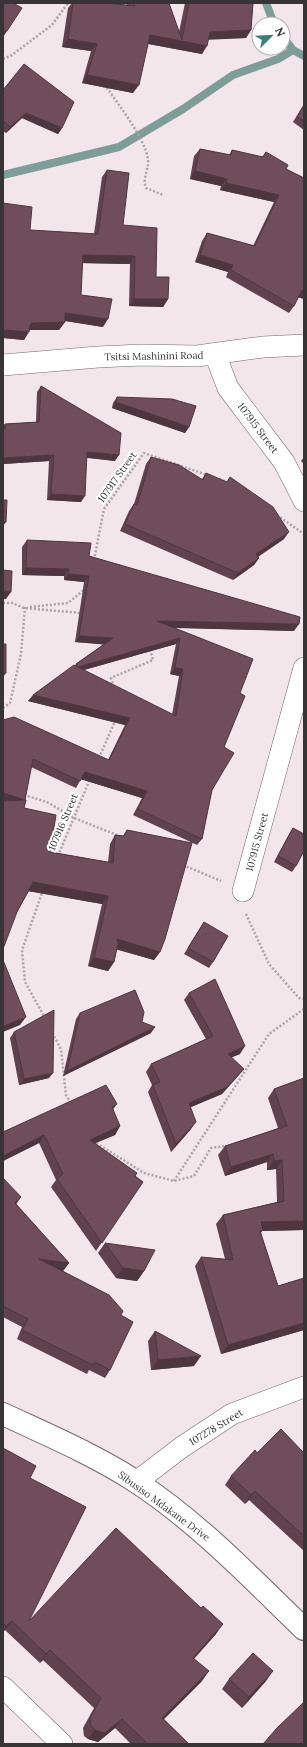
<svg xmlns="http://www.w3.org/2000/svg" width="307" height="1747" font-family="Lora,serif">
<rect width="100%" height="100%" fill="#f2e6ea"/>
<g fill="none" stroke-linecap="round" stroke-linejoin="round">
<path stroke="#7e9d98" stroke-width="8" d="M266,3L274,24
M283,37L293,50L304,56
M3,175L119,147L183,109L233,75L278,59L293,50"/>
<g stroke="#72686b" stroke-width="22">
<path id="street" d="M215,354L228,388L284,462L304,501
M3,365L98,357L141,355L197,356L263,347L304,345
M243,891L304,668
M136,1482L182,1447L232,1414L304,1387
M3,1687L62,1744"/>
</g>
<g stroke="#72686b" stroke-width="24">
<path id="secondary" d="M3,1414C48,1435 93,1454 135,1481C198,1522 250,1577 304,1629"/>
</g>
<path stroke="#aca3a6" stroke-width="2.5" stroke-dasharray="2 2" stroke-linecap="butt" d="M3,59L12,55L52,25L68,3
M103,86L108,89C120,107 146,140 148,160C149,171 142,177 146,188L163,195
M219,479L230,483
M277,515L304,534
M94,560L104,509L144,453L207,475
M3,603H12L24,608L81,613
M30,607L68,603L84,590
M114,687L111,678L153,660L150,649
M3,708L10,703L21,654L25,607
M99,758L115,721
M24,795L47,802L74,818L122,837
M58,856L90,779
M183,865L221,881
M43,890L22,950L25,982L45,1018
M246,914L269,964L299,998L304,999
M52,1033L61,1049L66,1095L71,1103
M93,1141L144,1173L174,1181L194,1176L211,1148L226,1146
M174,1181L269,1034L304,1009"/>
<use href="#street" stroke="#fff" stroke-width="21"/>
<use href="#secondary" stroke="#fff" stroke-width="22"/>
</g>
<path fill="#5f424d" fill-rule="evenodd" d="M72,3H108L127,5L126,3H169L179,32L185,3H253L251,30L246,38L208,39L202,54L148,44L133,93L82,83L91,51L62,47L68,8Z
M3,90L62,128L58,134L22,118L6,133L3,131Z
M304,104V130L293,122Z
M200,149L229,155L232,150L262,157L266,152L286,169L304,178V299L298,297L294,306L289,313L226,277L228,272L195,262L202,241L207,233L253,246L274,202L220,190L221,186L190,179L194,156Z
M107,170L123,225L156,277L168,299L163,307L129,306L130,264L82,263L81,295L103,327L65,321V322L59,330H29L24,340L3,338V203L30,230L94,234L102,177Z
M41,386L115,461L87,458L81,502L47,500L49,461L3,464V426L5,424L36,422L37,392Z
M117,397L189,427L185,433L112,408L113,403Z
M151,457L202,479L206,473L284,539L258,557L259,558L254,565L233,580L120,531L129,511L134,504L146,464Z
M304,457V464L301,461Z
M27,540L89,556L294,631L174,628L240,693L212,790L202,839L197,845L133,815L142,798L81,779L76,788L31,767L25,800L24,808L50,852L108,862L110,844L115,835L123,836L127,830L160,952L154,960L117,949L114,962L108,971L88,966L102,904L29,891L17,912L3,720L108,760L125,725L28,701L75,666L76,664L104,644L75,642L84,582L64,580V576L22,575V547ZM176,644L170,674L179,676L172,715L84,670Z
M293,828L296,866L292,872L274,862L289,834Z
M204,922L213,962L209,968L184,954Z
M189,993L240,1054L232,1057L238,1076L222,1094L191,1107V1129L171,1152L148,1092L152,1085L146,1072L151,1064L206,1039L184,1000Z
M80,1013L142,1022L151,1033L63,1076L76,1019Z
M14,1032L49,1078L19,1085L10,1038Z
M304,1078V1230L262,1231L261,1233L278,1286L304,1278V1330L221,1354L195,1266L201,1257L225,1259L216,1224L223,1215L277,1202L276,1169L267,1170V1162L225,1176L218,1155L225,1146L278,1128L268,1098L274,1089Z
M113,1110L120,1126L115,1135L95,1143L135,1176L143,1182L96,1251L51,1187L56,1180L39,1143L3,1161V1132Z
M3,1178L16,1204L69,1263L63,1271L121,1315L110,1370L105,1378L89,1370L87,1374L17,1339L22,1327L3,1317Z
M105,1243L144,1271L137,1281L116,1278L98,1253Z
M155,1331L194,1366L151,1370L148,1341Z
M3,1448L30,1478L29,1621L216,1634L194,1659L202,1681L164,1719L189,1744H131L115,1728L98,1742L88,1739L84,1736L83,1728L94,1708L43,1660L40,1663L5,1630L3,1632Z
M257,1453H304V1551L249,1500L245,1504L225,1485L231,1476Z
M229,1679L266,1681L242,1708L222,1689Z"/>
<path fill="#4e363f" d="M251,30L246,38L204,40L210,32Z
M3,31H7L3,37Z
M150,35L207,46L202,54L144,43Z
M68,39L97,44L91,51L62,47Z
M87,75L139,85L133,93L82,83Z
M26,113L62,128L58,134L22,118L6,133L10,127Z
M195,171L227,179L221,186L190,179Z
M226,183L279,195L274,202L220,190Z
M83,255L135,256L130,264L78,263Z
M200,255L233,265L228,272L195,262Z
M302,290H304V299L297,297Z
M134,299H168L163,307L129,306Z
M65,313L108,319L103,327L60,320Z
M65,322L59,330H27L29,332L24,340L3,338V330L30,325L32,323Z
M116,402L189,427L185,433L112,408Z
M87,452L119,455L115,461L83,457Z
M54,455L49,461L3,464V458Z
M51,494L85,496L81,502L47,500Z
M3,522H6L3,526Z
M289,532L284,539L251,561L256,554Z
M259,558L254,565L233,580L238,573Z
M26,568L69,569L64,576L22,575Z
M68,574L89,576L84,582L64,580Z
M3,591L11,592L6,599H3Z
M157,621L299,624L294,631L152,627Z
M79,636L113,638L108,645L75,642Z
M180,638L176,644L73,673L78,667Z
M175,668L183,669L179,676L170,674Z
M3,673H6L3,677Z
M33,695L130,718L125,725L28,701Z
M85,772L147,791L142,798L80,779Z
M3,793L25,800L3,801Z
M33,882L108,896L102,904L27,891Z
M117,939L160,952L154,960L111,948Z
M94,958L114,962L108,971L88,966Z
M26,1017L20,1025L3,1032L4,1026Z
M155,1027L151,1033L63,1076L67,1071Z
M245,1046L240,1054L223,1061L228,1054Z
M244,1069L238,1076L222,1094L184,1110L189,1103Z
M53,1073L49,1078L19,1085L24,1079Z
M117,1104L111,1112L112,1107Z
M196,1122L191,1129L171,1152L176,1144Z
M120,1126L115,1135L84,1148L90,1140Z
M44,1135L39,1143L3,1161V1156Z
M273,1154L267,1162L225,1176L231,1167Z
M282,1160L276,1169L267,1170L274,1161Z
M21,1197L15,1206V1203Z
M304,1221V1230L262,1231L256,1239L261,1222Z
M39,1259L69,1263L63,1271Z
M123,1268L144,1271L137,1281L116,1278Z
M304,1323V1330L221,1354L228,1345Z
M201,1356L194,1366L151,1370L158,1360Z
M255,1491L249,1500L245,1504L251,1495Z
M12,1621L5,1630L3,1632V1631L6,1626Z
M223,1624L216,1634L186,1667L193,1658Z
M50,1650L43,1660L40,1663L46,1654Z
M209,1671L202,1681L156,1727L162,1718Z
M273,1671L266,1681L242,1708L249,1697Z
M122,1719L115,1728L98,1742L88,1739L95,1730Z"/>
<path fill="#6f4d5a" stroke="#4e363f" d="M3,3H13L22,8L7,31H3Z
M73,3H107L135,6L134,3H169L182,40L189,3H253L251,30L210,32L207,46L150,35L139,85L87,75L97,44L68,39Z
M24,64L74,102L62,128L26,113L10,127L3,120V90Z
M304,105V121L297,117Z
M200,149L231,155L232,150L263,157L266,152L288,165L286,169L304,178V290H302L294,306L231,270L233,265L200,255L207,233L255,246L279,195L226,183L227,179L195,171Z
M107,170L129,173L123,225L157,228L156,277H169L168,299H134L135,256L83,255L81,295L112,299L108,319L65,313V322L32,323L30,325L29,332L3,330V203L32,207L30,230L98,234Z
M41,386L121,433L119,455L87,452L85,496L51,494L54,455L3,458V429H5V424L39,422Z
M117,397L172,399L196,406L189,427L116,402Z
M151,457L179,465L203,480L206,473L227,482L230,477L273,507L289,532L256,554L259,558L238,573L125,524L134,504L137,505Z
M3,500H7L6,522H3Z
M27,540L91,543L89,556L300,617L299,624L157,621L253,659L240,693L245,696L224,747L234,753L212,790L202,839L138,809L147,791L85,772L80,781L33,759L25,800L3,793V720L14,717L109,760L130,718L33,695L74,665L176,716L183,669L175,668L180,638L78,667L76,664L113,638L79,636L89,576L68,574L69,569L26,568Z
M3,570L12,571L11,592L3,591Z
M3,644H6V673H3Z
M26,800L24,808L56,815L50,852L113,863L115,835L124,836L127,830L192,843L165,939L160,952L117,939L118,943L114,962L94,958L108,896L33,882L17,912L3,949V801Z
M293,828L304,834V851L296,866L278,856Z
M204,922L228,936L213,962L188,948Z
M3,960L26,1017L4,1026L3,1024Z
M215,979L245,1046L228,1054L244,1069L227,1087L189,1103L196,1122L176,1144L153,1085L160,1082L151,1064L213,1036L189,993Z
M135,990L144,1012L142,1022L155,1027L67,1071L80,1013Z
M54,1010L53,1073L24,1079L14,1032Z
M304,1078V1221L261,1222L263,1230L260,1231L278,1286L304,1278V1323L228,1345L201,1257L233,1260L223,1215L284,1201L282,1160L274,1161L273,1154L231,1167L225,1146L287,1126L274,1089Z
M106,1085L117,1104L112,1107L120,1126L90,1140L137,1173L135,1176L143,1182L102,1243L57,1179L63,1174L44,1135L3,1156V1132Z
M3,1178L21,1197L15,1203L69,1263L39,1259L109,1295L123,1311L121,1315L133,1322L110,1370L95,1362L93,1365L22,1330L28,1319L3,1306Z
M105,1243L155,1250L144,1271L123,1268Z
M155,1331L201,1356L158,1360Z
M281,1429L304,1453V1536L255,1491L251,1495L231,1476L255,1450L257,1453Z
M3,1448L36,1466L30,1478L86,1507L29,1621L116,1528L201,1608L203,1606L223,1624L193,1658L209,1671L162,1718L189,1744H148L122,1719L105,1733L95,1730L91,1726L90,1718L101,1698L50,1650L46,1654L12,1621L6,1626L3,1623Z
M253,1653L273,1671L249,1697L229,1679Z
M304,1702V1744H263L277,1728Z"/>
<g text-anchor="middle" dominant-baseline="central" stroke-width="4" stroke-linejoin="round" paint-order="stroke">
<g font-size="10" fill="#383436" stroke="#fff">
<text transform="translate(154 356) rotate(-1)">Tsitsi Mashinini Road</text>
<text transform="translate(258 428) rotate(53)">107915 Street</text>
<text transform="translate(117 477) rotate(-55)">107917 Street</text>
<text transform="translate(63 822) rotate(-67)">107916 Street</text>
<text transform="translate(257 842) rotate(-75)">107915 Street</text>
<text transform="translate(216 1427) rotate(-31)">107278 Street</text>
<text transform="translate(164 1506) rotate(36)">Sibusiso Mdakane Drive</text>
</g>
</g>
<rect width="307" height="1747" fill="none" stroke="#383436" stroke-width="8"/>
<g transform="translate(271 36) rotate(66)"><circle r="19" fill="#ffffff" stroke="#afaeaf"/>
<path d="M0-3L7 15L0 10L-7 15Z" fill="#3a8077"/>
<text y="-6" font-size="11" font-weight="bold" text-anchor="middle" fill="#383436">N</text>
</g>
</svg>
